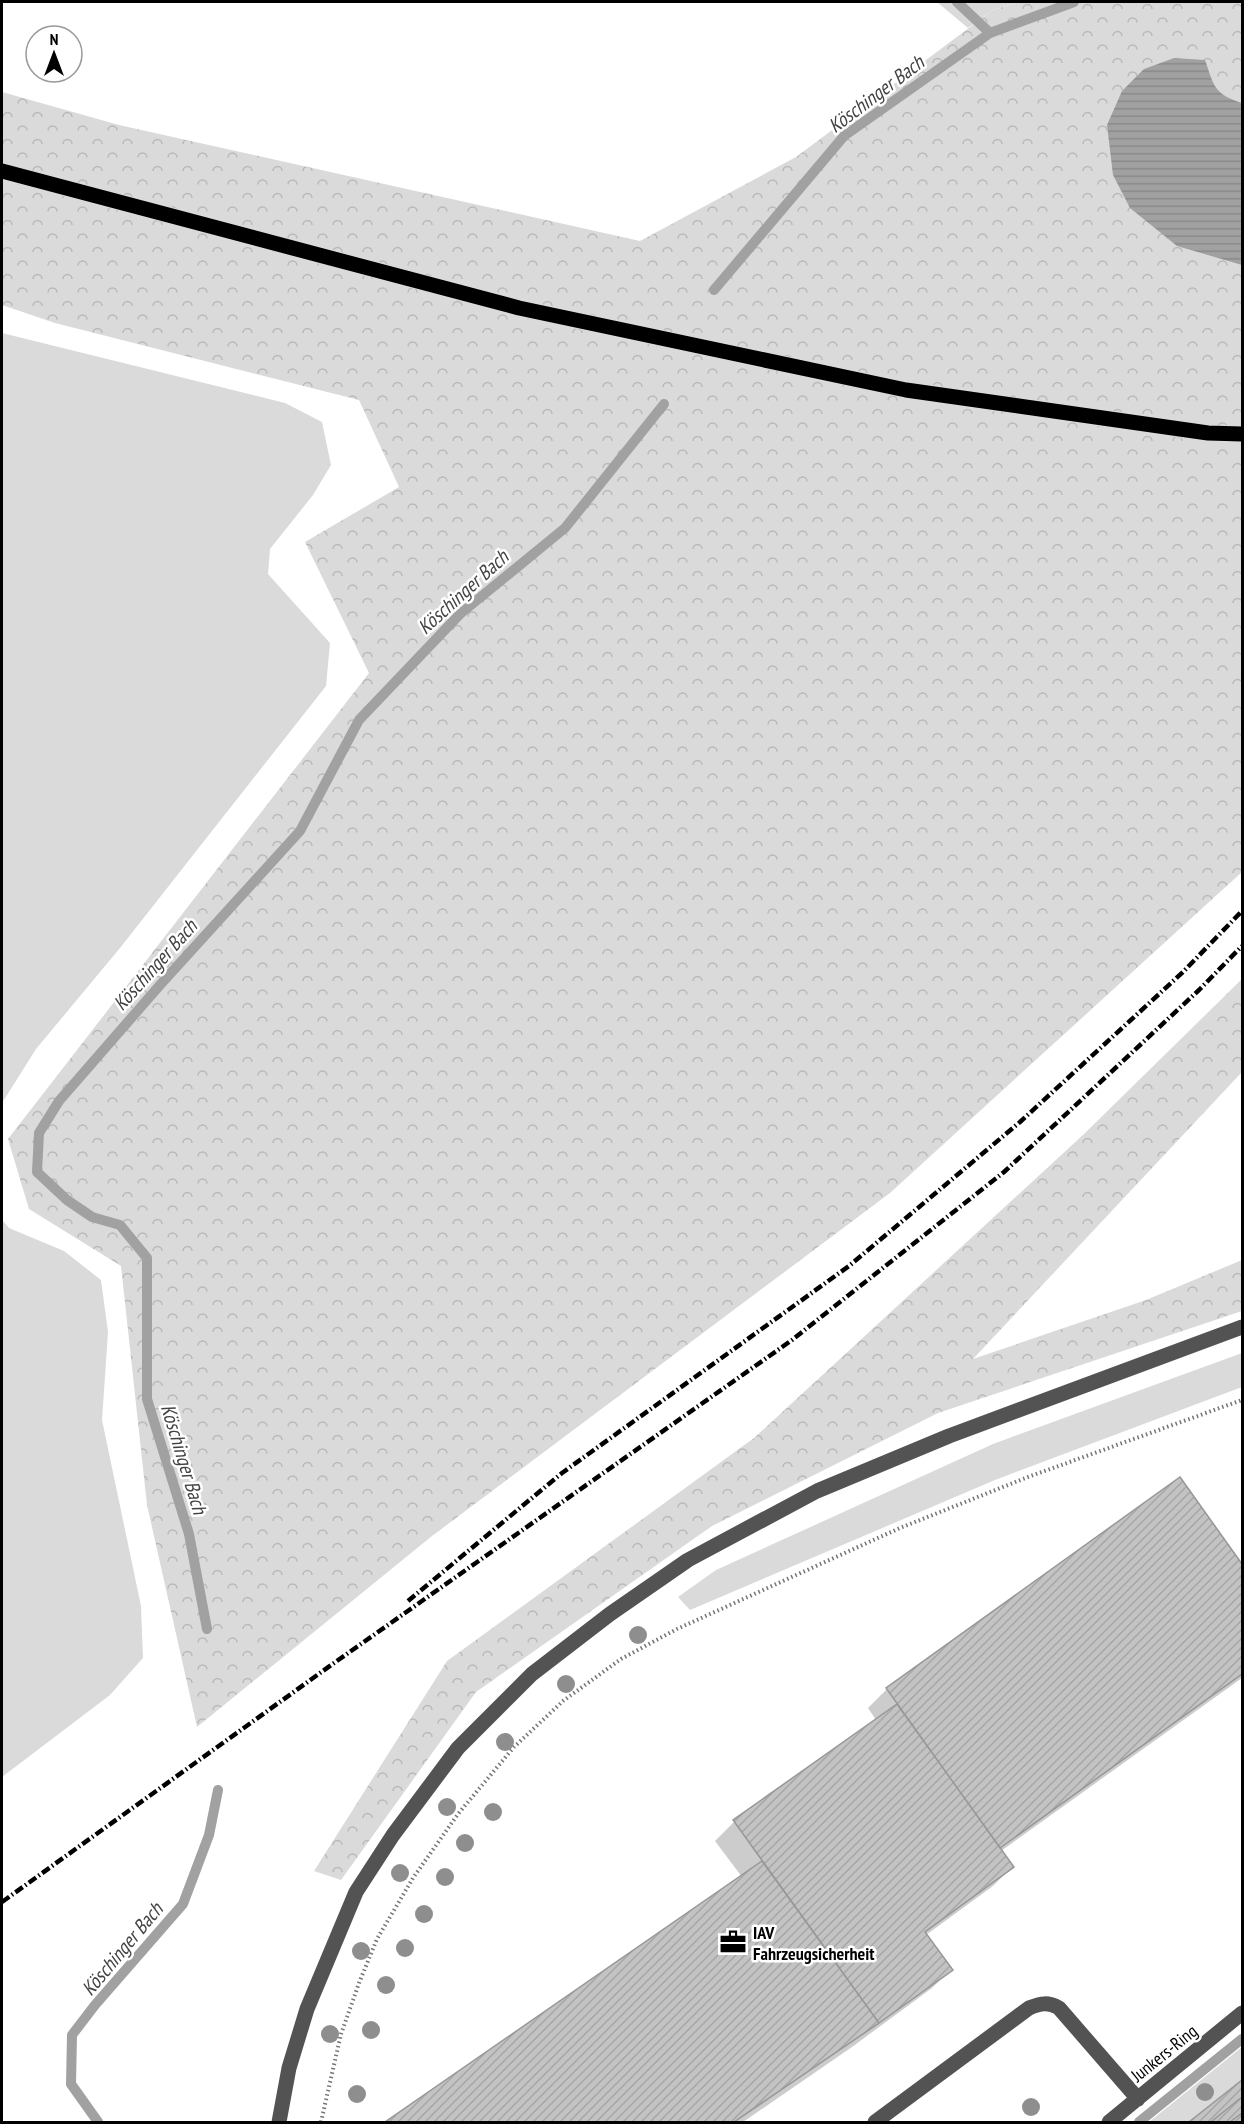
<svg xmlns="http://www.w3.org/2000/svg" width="1244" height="2124" font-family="'PT Sans Narrow',sans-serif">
<defs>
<pattern id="forest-crowns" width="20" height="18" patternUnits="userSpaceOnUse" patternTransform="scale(1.5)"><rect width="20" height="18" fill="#dadada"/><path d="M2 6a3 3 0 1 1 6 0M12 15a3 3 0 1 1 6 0" fill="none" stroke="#b9b9b9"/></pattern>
<pattern id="water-rules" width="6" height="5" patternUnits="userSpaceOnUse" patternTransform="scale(1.5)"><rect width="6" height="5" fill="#a1a1a1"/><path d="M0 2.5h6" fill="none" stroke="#898989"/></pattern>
<pattern id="building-hatch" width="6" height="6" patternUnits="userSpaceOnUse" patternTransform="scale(1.5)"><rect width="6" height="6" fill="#c3c3c3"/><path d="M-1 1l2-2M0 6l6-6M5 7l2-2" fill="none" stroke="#a6a6a6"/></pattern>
</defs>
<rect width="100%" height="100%" fill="#fff"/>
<path fill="#dadada" d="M937,2H1019L993,10L968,28Z
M2,333L285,403L322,422L331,465L313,495L270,549L268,574L330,643L326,686L120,948L36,1049L2,1103Z
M2,1220L9,1228L64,1251L101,1280L108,1332L102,1420L141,1606L143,1658L110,1695L2,1777Z
M1242,1353V1387L995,1480L690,1610L678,1597L716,1570L993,1444Z
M1242,2047V2080L1189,2122H1149Z"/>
<path fill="url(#forest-crowns)" d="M1019,2H1242V872L890,1193L432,1536L197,1727L147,1505L121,1266L29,1209L8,1139L369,673L305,542L399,487L359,400L55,323L2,305V92L119,125L640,241L796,157L993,10Z
M1242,979V1072L973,1359L1146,1300L1242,1260V1311L938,1413L712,1526L476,1692L341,1880L314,1871L447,1661L754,1438L1084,1134Z"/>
<path fill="url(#water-rules)" d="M1174,58L1205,60C1214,85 1213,94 1242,103V265L1177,246L1130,208L1113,175L1107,125L1122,91L1144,69Z"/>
<path fill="#0003" d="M1179,1479L1242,1567V1678L1001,1851L1012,1867L993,1886L926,1935L951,1969L932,1988L852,2047L743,2122H387L742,1877L715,1841L734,1822L876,1720L868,1708L887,1689Z
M1242,2082V2122H1192Z"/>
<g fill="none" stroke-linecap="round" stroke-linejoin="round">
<path stroke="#a1a1a1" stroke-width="10" d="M957,2L990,33
M714,290L844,136L990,33L1074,2
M207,1629L189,1534L147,1399V1258L120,1225L92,1217L67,1200L37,1172L39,1133L59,1101L160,985L300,831L359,720L460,614L565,528L664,404
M98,2122L71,2084L72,2035L95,2005L183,1904L209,1835L218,1790
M1139,2122L1242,2039"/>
</g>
<path fill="url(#building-hatch)" stroke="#979797" stroke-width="1.5" d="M1180,1477L1242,1564V1674L1000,1848L886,1688Z
M897,1704L1014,1867L925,1932L953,1970L879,2023L733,1820Z
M762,1861L879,2023L734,2122H385Z
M1242,2080V2122H1189Z
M1242,2097V2122H1211Z
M1242,2113V2122H1230Z"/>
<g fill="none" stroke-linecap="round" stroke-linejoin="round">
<g stroke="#dbdbdb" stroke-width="17">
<path id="major" d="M2,171L519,308L906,390L1208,433L1242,434"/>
</g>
<path stroke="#757575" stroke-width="4" stroke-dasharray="1.5 3" stroke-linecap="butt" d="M321,2122L341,2034L359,1983L377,1939L413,1878L458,1814L514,1747L563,1701L621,1659L677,1629L900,1528L1028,1477L1242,1400"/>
<path stroke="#535353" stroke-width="15" d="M279,2122L289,2068L307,2009L356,1892L393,1835L458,1748L532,1674L610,1614L688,1560L817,1491L949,1436L1242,1327
M875,2122L1029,2008C1041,2003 1048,2002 1059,2008L1138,2099
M1109,2122L1242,2013"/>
<use href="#major" stroke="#000" stroke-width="15"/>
<path stroke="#000" stroke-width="4.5" stroke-dasharray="9 3 1.5 3" stroke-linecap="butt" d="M408,1601L562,1473L849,1266L1020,1122L1183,972L1242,911
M2,1902L334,1663L792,1340L1004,1172L1199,990L1242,946"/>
</g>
<g fill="#8e8e8e">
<circle cx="638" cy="1635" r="9"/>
<circle cx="566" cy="1684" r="9"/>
<circle cx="505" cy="1742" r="9"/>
<circle cx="447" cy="1807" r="9"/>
<circle cx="493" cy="1812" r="9"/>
<circle cx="465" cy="1843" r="9"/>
<circle cx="400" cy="1873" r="9"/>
<circle cx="445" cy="1877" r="9"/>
<circle cx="424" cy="1914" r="9"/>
<circle cx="405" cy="1948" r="9"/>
<circle cx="361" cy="1951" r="9"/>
<circle cx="386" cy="1985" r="9"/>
<circle cx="371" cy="2030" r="9"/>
<circle cx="330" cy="2034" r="9"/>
<circle cx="1205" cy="2092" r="9"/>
<circle cx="357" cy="2094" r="9"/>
<circle cx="1031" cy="2107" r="9"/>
</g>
<defs>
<g id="office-bare" transform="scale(2.07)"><path d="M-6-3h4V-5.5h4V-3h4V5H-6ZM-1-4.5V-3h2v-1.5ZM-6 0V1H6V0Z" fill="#000" stroke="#fff" stroke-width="2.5" paint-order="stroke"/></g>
</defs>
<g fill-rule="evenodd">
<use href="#office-bare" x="733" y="1942"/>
</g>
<g text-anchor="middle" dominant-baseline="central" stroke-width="5" stroke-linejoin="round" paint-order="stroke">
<g font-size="18" font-weight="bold" fill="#000" stroke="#fff" text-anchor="start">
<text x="753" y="1932">IAV<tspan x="753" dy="21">Fahrzeugsicherheit</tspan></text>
</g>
<g font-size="18" fill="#000" stroke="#fff">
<text transform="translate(1164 2053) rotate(-39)">Junkers-Ring</text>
</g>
<g font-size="20" font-style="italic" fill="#424242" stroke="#fff">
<text transform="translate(876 94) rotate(-37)">Köschinger Bach</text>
<text transform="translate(463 592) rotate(-42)">Köschinger Bach</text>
<text transform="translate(155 965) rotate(-48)">Köschinger Bach</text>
<text transform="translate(184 1459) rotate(73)">Köschinger Bach</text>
<text transform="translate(122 1949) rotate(-50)">Köschinger Bach</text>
</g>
</g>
<rect width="1244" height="2124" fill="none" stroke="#000000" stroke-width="6"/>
<g transform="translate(54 54)"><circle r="28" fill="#ffffff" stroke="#999999" stroke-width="1.5"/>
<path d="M0-4.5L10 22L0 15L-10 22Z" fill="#000000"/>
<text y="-9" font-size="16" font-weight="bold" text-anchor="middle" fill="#000000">N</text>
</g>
</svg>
